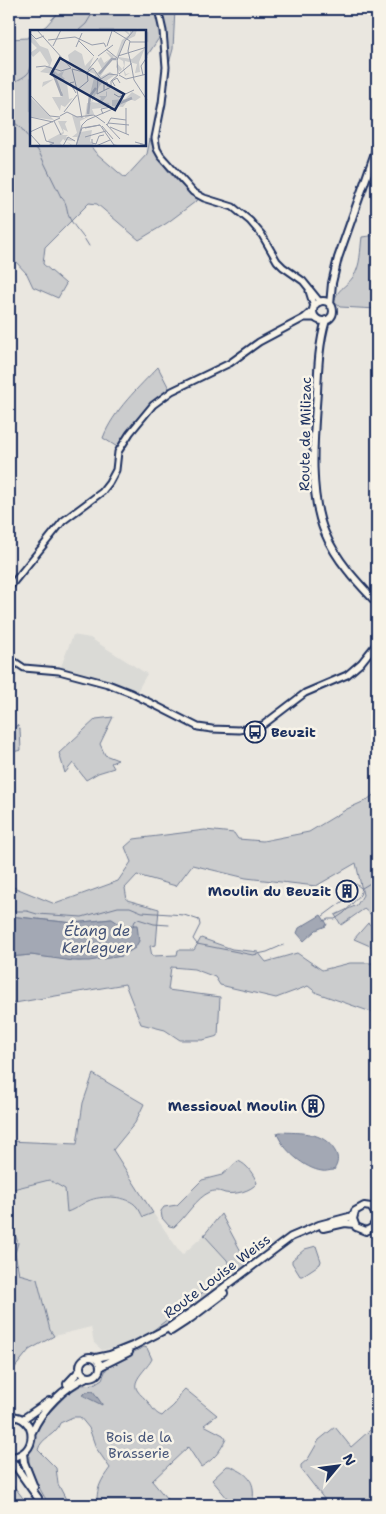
<svg xmlns="http://www.w3.org/2000/svg" width="386" height="1514" font-family="'Shantell Sans',sans-serif">
<rect width="100%" height="100%" fill="#eae7e0"/>
<filter id="ink" filterUnits="userSpaceOnUse"><feTurbulence type="fractalNoise" baseFrequency=".02" numOctaves="2"/><feDisplacementMap in="SourceGraphic" scale="10" xChannelSelector="R" yChannelSelector="G"/><feConvolveMatrix kernelMatrix="1 2 1 2 8 2 1 2 1" color-interpolation-filters="sRGB"/></filter>
<g filter="url(#ink)">
<path fill="#dadad6" d="M73,635L90,638L147,674L136,693L60,669Z
M49,1180L65,1189L76,1209L88,1201L104,1197H119L137,1205L143,1217L153,1213L182,1255L204,1235L227,1260L230,1267L228,1273L147,1335L117,1347L102,1350L94,1343L91,1327L54,1336L19,1274L15,1252L18,1243L9,1217V1190Z"/>
<path fill="#cbcccd" stroke="#737e96" d="M61,9H175L173,49L168,67L159,38L145,59V31H38L46,26Z
M31,36V145H90L95,152L125,178L147,154L150,139C156,160 180,188 199,199L167,223L139,240L97,204L89,203L45,247L43,264L66,284L58,298L33,287L27,274L15,261L9,270V39L27,38Z
M377,235V309L340,307L334,302C336,290 347,286 353,277C361,266 360,250 362,237Z
M158,367L172,394C152,408 136,429 122,450L103,438C113,411 139,387 158,367Z
M113,717L100,744L105,755L118,760L111,763L114,768L98,773L86,780L73,763L65,773L59,753L96,719Z
M17,725L20,729L21,750L9,753V735Z
M377,792V916L375,918L364,909L341,925L335,915L357,905L363,895L356,863L316,886L246,878L192,865L176,886L137,875L125,888L127,900L159,909L156,945L150,946L152,956L177,955L178,950H194L201,938L232,949L258,952L266,962L297,953L322,970L350,963H377V1014L317,993L308,986L276,998L220,985L215,977L194,969L171,967L168,990L220,997L218,1036L203,1040H180L165,1030L141,1024L125,984L9,1004V957L31,955L79,961L122,956L133,927L121,925L111,919L73,923L9,916V887L11,886L55,904L118,881L131,862L125,847L134,839L205,830L234,833L238,839L263,841L309,832L347,809L367,800Z
M368,923L377,930V949L354,939Z
M93,1074L144,1104L135,1123L113,1150L153,1213L143,1217C141,1214 140,1210 137,1207C128,1195 101,1195 88,1201C81,1204 76,1209 67,1212L65,1189L49,1180L9,1190V1141L77,1144L83,1103Z
M238,1161C247,1164 254,1175 257,1183C251,1191 235,1195 225,1193C219,1191 217,1190 210,1192C196,1198 186,1217 174,1227L169,1226L162,1218L161,1211L164,1207L177,1205L202,1180L222,1175Z
M221,1214L251,1270L168,1330L147,1335L228,1273L230,1267L227,1260L204,1235Z
M9,1217L18,1243L15,1253L19,1274L37,1279L50,1330L54,1336L29,1350L9,1375Z
M316,1246L321,1261L320,1264L302,1276H300L292,1263V1260L305,1249Z
M144,1347L147,1348L152,1359C148,1368 131,1380 137,1390C140,1395 145,1398 148,1402C153,1408 154,1413 162,1416C165,1412 172,1408 175,1404C179,1398 179,1394 185,1389L217,1415L204,1425L223,1435L226,1439C220,1452 213,1460 201,1467L188,1447L152,1481L172,1505H97C96,1489 101,1480 110,1468L96,1448L89,1428L80,1417H73L60,1423C56,1436 41,1437 38,1450L56,1468L58,1484L69,1505H49L36,1482L29,1463V1453L33,1446L35,1428L67,1394L82,1385L94,1384L102,1379L108,1365Z
M377,1424V1505L328,1504L301,1469V1465L308,1459L319,1440L335,1427L351,1447Z
M227,1466C233,1466 233,1468 238,1470C254,1478 255,1489 252,1505H233L212,1480Z
M9,1480L26,1502L28,1505H9Z"/>
<path fill="#a3a8b4" stroke="#6d7892" d="M321,915L327,924L326,926L316,930L304,941L297,933L299,928Z
M9,916L73,923L112,919L121,925H137L139,941L135,948L122,956L89,961H73L31,955L9,957Z
M280,1132C301,1133 323,1131 335,1151C339,1158 338,1163 334,1170C330,1170 325,1172 322,1171C305,1169 282,1149 277,1133Z
M93,1391L102,1404V1405L82,1395L87,1392Z"/>
<g fill="none" stroke-linecap="round" stroke-linejoin="round">
<path stroke="#6d7892" stroke-width="1" d="M78,31L86,24L95,9
M9,86C16,79 28,78 31,68
M9,118L21,128L31,141
M34,145L39,152L61,197C68,203 66,211 70,219C76,230 84,236 89,246
M356,884L361,888
M9,911H27L37,914L82,917L118,907H130L142,912L184,915L199,920L200,925L193,939L197,944L253,955L267,952L283,945
M323,916L346,899
M324,921L328,919H335L344,913L360,895L362,888L377,879
M133,926L135,921L138,919L154,924L169,925"/>
<g stroke="#1b2f5e" stroke-width="9">
<path id="minor" d="M158,9L163,31L166,67L162,103L155,138L157,149L161,156L193,192L204,198L233,207L250,221L262,235L277,261L283,267L303,281L320,302
M309,291L314,307
M305,318H316
M9,588L63,521L102,492L109,483L116,470L118,452L130,433L153,405L172,391L230,363L259,342L304,318L313,310
M9,658L24,668L59,671L108,684L131,693L198,727L212,729L239,730L263,725L305,693L347,675L361,663L377,643"/>
</g>
<g stroke="#1b2f5e" stroke-width="10">
<path id="major" d="M313 311a10 10 0 1 1 20 0a10 10 0 1 1-20 0Z
M330,305L332,283L338,258L377,147
M326,320C319,343 318,368 317,392C314,433 308,494 325,533C336,560 357,582 377,603
M377,1216L371,1207L364,1206L355,1211L353,1219L356,1227L366,1231L372,1228L377,1220
M323,1228L345,1223L354,1224
M171,1331L191,1318L224,1293
M80 1367a10 10 0 1 1 20 0a10 10 0 1 1-20 0Z
M96,1358L110,1355L135,1345L170,1327L198,1307L291,1237L319,1225L349,1217L353,1215
M101,1366L129,1352
M67,1384L80,1370
M9,1416C39,1415 39,1457 9,1457
M23,1419L49,1401
M32,1432C42,1409 64,1387 87,1377
M23,1453L24,1462L34,1487
M9,1457L38,1498"/>
</g>
<use href="#minor" stroke="#f7f3e8" stroke-width="5"/>
<use href="#major" stroke="#f7f3e8" stroke-width="6"/>
</g>
</g>
<defs>
<g id="bus-ring" transform="scale(1.125)"><circle r="9.5" fill="#f7f3e8" stroke="#1b2f5e" stroke-width="1.5"/><path d="M-5-6H5V4H4V6H2V4H-2V6H-4V4H-5ZM-3.5-4V0h7V-4ZM-3.5 1.2v1.5H-2V1.2ZM2 1.2v1.5H3.5V1.2Z" fill="#1b2f5e"/></g>
<g id="building-ring" transform="scale(1.125)"><circle r="9.5" fill="#f7f3e8" stroke="#1b2f5e" stroke-width="1.5"/><path d="M-4-6H4V6H1V3H-1V6H-4ZM-2.5-4.3h1.7v1.8h-1.7ZM.8-4.3h1.7v1.8H.8ZM-2.5-1h1.7V.8h-1.7ZM.8-1h1.7V.8H.8Z" fill="#1b2f5e"/></g>
</defs>
<g fill-rule="evenodd">
<use href="#bus-ring" x="255" y="732"/>
<use href="#building-ring" x="347" y="891"/>
<use href="#building-ring" x="313" y="1106"/>
</g>
<g text-anchor="middle" dominant-baseline="central" stroke-width="5" stroke-linejoin="round" paint-order="stroke">
<g font-size="14" fill="#1b2f5e" stroke="#f7f3e8">
<text transform="translate(305 434) rotate(-89)">Route de Milizac</text>
<text transform="translate(217 1276) rotate(-37)">Route Louise Weiss</text>
</g>
<g font-size="14" font-weight="bold" fill="#1b2f5e" stroke="#f7f3e8" text-anchor="end">
<text x="271" y="732" text-anchor="start">Beuzit</text>
<text x="331" y="891">Moulin du Beuzit</text>
<text x="297" y="1106">Messioual Moulin</text>
</g>
<g font-size="14" fill="#47567a" stroke="#f7f3e8">
<text x="139" y="1437">Bois de la<tspan x="139" dy="16">Brasserie</tspan></text>
</g>
<g font-size="15" font-style="italic" fill="#445378" stroke="#f7f3e8">
<text x="97" y="931">Étang de<tspan x="97" dy="17">Kerleguer</tspan></text>
</g>
</g>
<g transform="translate(30 30)">
<rect width="116" height="116" fill="#eae7e0"/>
<path d="M93,0H99L97,1L100,4V0H107L105,6L95,11L88,27L102,29L115,18L109,32L110,42L105,43L107,34L95,31L94,40H100H94L96,44L100,43L95,46L93,38L90,42L86,37L87,33L92,39L94,36L93,31L86,27L92,10L99,5ZM0,3L10,16L18,19L22,30L20,36L28,44L34,41L32,46L35,49L31,52L37,53L39,69L43,68L35,77L31,75L30,81L22,67H32V61L24,49L12,57L13,52L24,49L23,44L10,42L19,35L10,21L3,27L0,23L7,18L0,11ZM45,20L52,24L55,36L64,26L60,36L67,43L72,39L66,27L68,30L71,27L74,33L81,28L75,21L84,26L70,47L80,42L85,45L70,55L62,72L68,73L71,68L69,66H76V62L77,61V66L72,72L79,73L80,77L62,79L64,84L50,91L51,102L62,100L60,111L65,116H47V107H42L47,103L42,85L55,88L57,73H61L64,62L58,72L65,44L40,35L38,25ZM102,62L111,67L105,71L99,69L93,77L82,76V70L95,69ZM0,67L22,88L24,90L0,87ZM28,91H37L35,94L38,102L33,99L34,103L32,105H38L36,107L45,111L34,110L42,115V116L33,109L30,113L33,116H21L18,110L33,102Z" fill="#cbcccd"/>
<path fill="none" stroke="#a3a8b4" stroke-width="2.5" d="M22,40L32,66M69,44L82,29H86M88,74L102,68M58,84L60,66L66,58"/>
<path fill="none" stroke="#979dac" stroke-width="1" d="M7,0L41,38M82,0L100,11M0,3L6,9L14,6M18,10L45,7L62,15L74,13L76,17M49,11L64,26M100,12H117M23,16L31,0M77,16L82,1M46,17L52,3M76,19L87,28L88,44M68,26L83,15M88,26L117,17M87,30L95,11L104,0M101,33L104,50L117,70M6,37L15,36L31,41L41,38M42,39L47,60M42,39L57,43M58,40L68,28M56,43L63,38L71,49L79,44L88,45M89,44L101,34L98,21L100,11M89,45L96,49L117,44M113,45L111,36L117,27M68,47L67,64L81,57M44,52L40,53L46,63M85,56L82,51L87,48L90,53M81,57V51L88,45M47,60L52,88M47,60L58,51L57,43M74,60V53L77,52L78,57M84,64L89,67L104,60M0,65L20,86L30,87M34,82L47,65M73,84L71,79L81,77M30,86L37,82L47,87L64,85L75,93M0,87L23,92M57,90L85,78M24,91L31,105M78,93L99,95M76,94L90,109M77,95L81,88L96,90M72,96L83,109M12,97L16,111L24,113L18,116M80,97L99,105M52,98L70,95L84,115L90,116M55,98L70,95M0,102L30,88M0,104L11,116M96,104V78M55,107L76,101M62,109V113L66,114L69,106L74,105M105,112L116,115L110,114M33,116L38,107L45,111M46,116L52,95L57,90M46,116L52,98M66,116L80,110"/>
<path fill="#1b2f5e" fill-opacity="0.15" stroke="#1b2f5e" stroke-width="2.5" d="M30,28L94,64L85,80L21,44Z"/>
<rect width="116" height="116" fill="none" stroke="#1b2f5e" stroke-width="2.5"/>
</g>
<rect width="386" height="1514" fill="none" stroke="#f7f3e8" stroke-width="30"/>
<rect x="15" y="15" width="356" height="1484" fill="none" stroke="#1b2f5e" stroke-width="2" filter="url(#ink)"/>
<g transform="translate(338 1466) rotate(61)" stroke="#f7f3e8" stroke-width="4" paint-order="stroke">
<path d="M0-4L9 19L0 12L-9 19Z" fill="#1b2f5e"/>
<text y="-8" font-size="14" font-weight="bold" text-anchor="middle" fill="#1b2f5e">N</text>
</g>
</svg>
